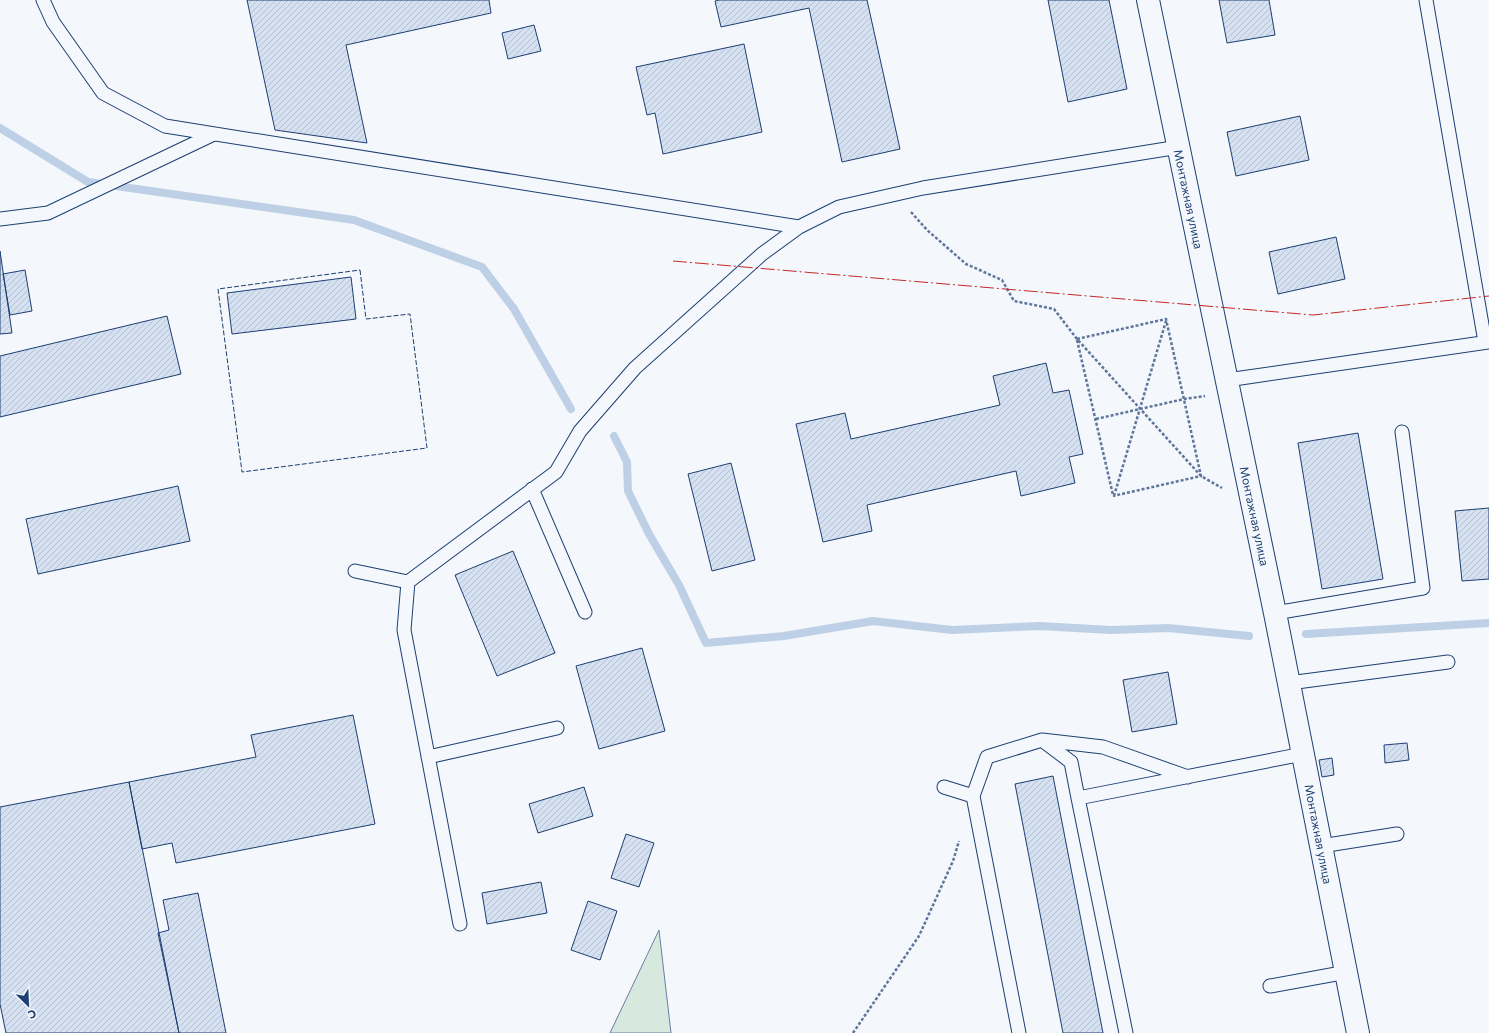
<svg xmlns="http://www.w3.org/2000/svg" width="1489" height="1033" font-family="Commissioner,sans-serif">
<defs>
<pattern id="building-hatch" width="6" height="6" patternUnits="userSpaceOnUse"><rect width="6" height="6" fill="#d5e0f0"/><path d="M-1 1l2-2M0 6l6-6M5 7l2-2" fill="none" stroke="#b6c1d1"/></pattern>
</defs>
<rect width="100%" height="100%" fill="#f4f7fb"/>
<path fill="#d7e8df" stroke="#687fa3" d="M659,930L671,1033H610Z"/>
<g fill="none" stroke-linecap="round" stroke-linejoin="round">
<path stroke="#bed0e5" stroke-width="8" d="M0,128L88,182L354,220L482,267L514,309L571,409
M614,436L627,462L628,491L649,534L679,585L706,643L784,636L873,621L952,630L1039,626L1111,630L1168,628L1249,636
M1306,634L1489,623"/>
</g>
<path fill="url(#building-hatch)" stroke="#1d3f73" d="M247,0H489L491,13L346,45L367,143L275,130Z
M719,0H867L900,149L842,162L809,8L721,27L715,1Z
M1048,0H1109L1127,89L1068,102Z
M1219,0H1269L1275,35L1227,43Z
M534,25L541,51L508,59L502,33Z
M744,44L762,132L663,154L655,113L647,115L636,67Z
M1300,116L1309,160L1236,176L1227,132Z
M1336,237L1345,279L1278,294L1269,252Z
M0,251L12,333L0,334Z
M25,270L32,311L10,315L3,274Z
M351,277L356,319L232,334L227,293Z
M167,316L181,374L0,417V356Z
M1046,363L1053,393L1069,390L1083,454L1069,457L1075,483L1021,496L1016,471L867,505L872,531L823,542L796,424L845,413L851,439L1000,405L993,376Z
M1358,433L1383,579L1322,589L1298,443Z
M731,463L755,560L712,571L688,474Z
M178,486L190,541L38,574L26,519Z
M1489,508V579L1462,581L1455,511Z
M513,551L555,653L497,676L455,575Z
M642,648L665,731L599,749L576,666Z
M1168,672L1177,724L1132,732L1123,680Z
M353,715L375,824L176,863L172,843L142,849L129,782L256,757L251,735Z
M1407,743L1409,760L1385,763L1384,745Z
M1332,758L1334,775L1322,777L1319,760Z
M1053,776L1103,1033H1063L1015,784Z
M129,782L179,1033H6L0,1004V807Z
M584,787L593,816L538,833L529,804Z
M626,834L654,843L639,887L611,878Z
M541,882L547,913L487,924L482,893Z
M198,893L226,1033H179L158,933L169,930L163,900Z
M588,901L617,911L600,960L571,950Z"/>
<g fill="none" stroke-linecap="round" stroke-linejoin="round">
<g stroke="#1d3f73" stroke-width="15">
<path id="lane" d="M43,0L53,22L103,93L165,126L799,227
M1426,0L1485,342
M0,219L48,213L214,134
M1227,380L1489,342
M532,489L585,612
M355,571L408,582
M1275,613L1423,588L1402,432
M1289,683L1448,662
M1042,740L1071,762L1078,798
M428,757L557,728
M944,787L973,796
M1321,846L1397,834
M460,924L404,630L408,582L556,472L580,431L635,368L762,254L799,227L839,207L923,188L1179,147
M1270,986L1347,972
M1019,1033L973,796L987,757L1042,740L1103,747L1188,777
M1126,1033L1078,798L1303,754"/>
</g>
<g stroke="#1d3f73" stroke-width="24">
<path id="secondary" d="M1148,0L1275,613L1358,1033"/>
</g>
<path stroke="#5e769c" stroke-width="2.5" stroke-dasharray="3 2" stroke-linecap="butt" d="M911,212L927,230L966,264L1002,280L1014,301L1054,309L1077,339L1201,476L1222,488
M1077,339L1166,319L1201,476L1113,496
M1077,340L1113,495
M1096,419L1184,399L1205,396
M1114,496L1166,321
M853,1033L919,936L953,861L959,841"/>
<use href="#lane" stroke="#f4f7fb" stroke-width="13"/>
<use href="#secondary" stroke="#f4f7fb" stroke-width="22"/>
<path stroke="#1d3f73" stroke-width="1" stroke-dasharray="5 2" stroke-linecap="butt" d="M360,270L366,319L410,314L427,448L242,472L218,289Z"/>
<path stroke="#c62828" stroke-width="1" stroke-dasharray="14 3 2 3" stroke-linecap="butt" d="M673,261L1313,315L1489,296"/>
</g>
<g text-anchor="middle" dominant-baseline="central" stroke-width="3" stroke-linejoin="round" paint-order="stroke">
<g font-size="12" fill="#1d3f73" stroke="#f4f7fb">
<text transform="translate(1189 199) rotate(78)">Монтажная улица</text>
<text transform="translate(1255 516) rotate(78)">Монтажная улица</text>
<text transform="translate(1319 834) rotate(79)">Монтажная улица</text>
</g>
</g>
<g transform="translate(28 1005) rotate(156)" stroke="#f4f7fb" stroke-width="3" paint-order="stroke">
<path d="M0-3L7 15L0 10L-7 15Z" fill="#1d3f73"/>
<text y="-6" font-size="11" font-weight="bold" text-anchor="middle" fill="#1d3f73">С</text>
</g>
</svg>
